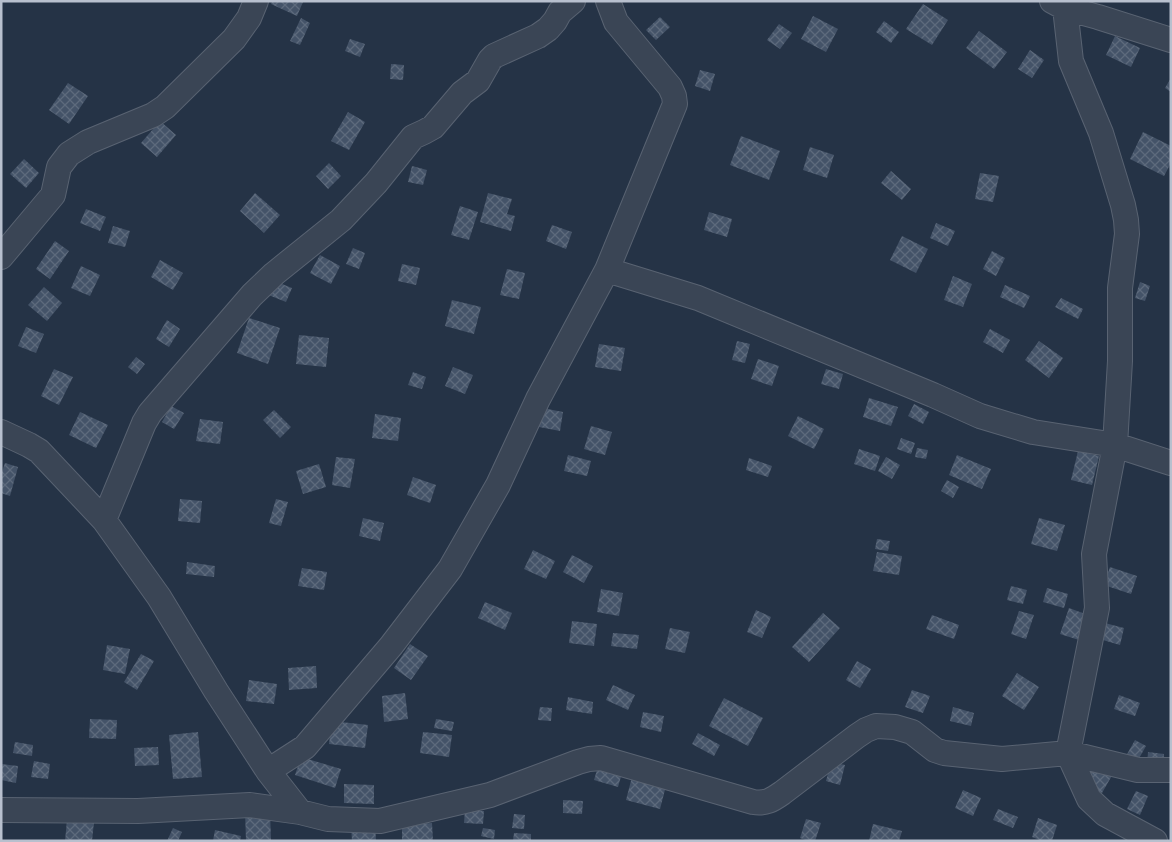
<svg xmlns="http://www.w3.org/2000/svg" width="1172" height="842" font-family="'Sofia Sans Condensed',sans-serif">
<defs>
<pattern id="building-cross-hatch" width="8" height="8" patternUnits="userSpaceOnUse" patternTransform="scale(1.25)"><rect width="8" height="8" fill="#445368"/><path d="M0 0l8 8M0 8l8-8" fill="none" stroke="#5d6a7c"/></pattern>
</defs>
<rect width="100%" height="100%" fill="#253346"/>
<path fill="url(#building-cross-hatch)" d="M272,1H301L303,2L297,16L271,4Z
M923,4L948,20L932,45L906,29Z
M813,16L838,29L826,52L801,39Z
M660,17L670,27L656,40L646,30Z
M301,18L310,23L300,45L290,41Z
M884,21L899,32L891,43L876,32Z
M779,24L792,33L780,49L767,40Z
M979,31L1007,52L994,69L966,48Z
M1115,36L1140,48L1131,67L1106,55Z
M350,39L365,44L360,57L345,51Z
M1030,50L1044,60L1032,78L1018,69Z
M391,64L404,65L403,80L390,79Z
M700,70L715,74L710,91L695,86Z
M1171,78V92L1165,88Z
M68,83L88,96L69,124L49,110Z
M348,112L365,122L349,150L331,141Z
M160,121L176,135L157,157L141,143Z
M1143,132L1171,146V163L1164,176L1130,159Z
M741,136L780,151L769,180L730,165Z
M810,147L834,155L827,178L803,170Z
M24,159L39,173L26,188L10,174Z
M329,163L341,176L328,189L316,176Z
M412,166L427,170L423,185L408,182Z
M891,171L911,189L902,200L881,183Z
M980,173L999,176L993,202L975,199Z
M255,193L280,215L264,233L240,211Z
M488,193L512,199L507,214L515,216L511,231L480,222Z
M460,206L478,212L469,240L451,235Z
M86,209L106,217L100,231L80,223Z
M709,212L732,219L727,237L704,230Z
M936,223L955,231L948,246L930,238Z
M552,225L572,232L566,249L546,241Z
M113,226L130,231L125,247L108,243Z
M902,236L928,249L916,273L890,260Z
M55,241L69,251L50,279L36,269Z
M353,248L365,253L359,269L346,264Z
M992,251L1005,258L996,276L983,269Z
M320,255L340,266L331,284L310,273Z
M160,260L183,273L173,290L151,277Z
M402,264L420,268L416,285L398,281Z
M81,266L100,275L90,296L71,288Z
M507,269L525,273L519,299L500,295Z
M953,276L972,284L963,307L944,300Z
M272,280L292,288L286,302L266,294Z
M1140,282L1150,286L1145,301L1135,298Z
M1005,285L1030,296L1024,308L1000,297Z
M44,287L62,303L47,321L28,305Z
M1061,298L1083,309L1078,319L1055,307Z
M452,300L481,307L474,334L445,326Z
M249,318L280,328L268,364L237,353Z
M167,320L180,329L169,347L156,339Z
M26,327L44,334L36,353L18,346Z
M990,329L1010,340L1003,353L983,342Z
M299,335L329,338L326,367L296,364Z
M737,341L750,344L745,363L732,360Z
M1039,341L1063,358L1049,378L1025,360Z
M599,344L625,348L621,371L595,367Z
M136,357L145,364L137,374L128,367Z
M758,359L779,366L772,386L751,379Z
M453,367L473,375L465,394L445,386Z
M54,369L73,377L59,405L41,396Z
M826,369L843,374L839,389L821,384Z
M413,372L426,377L422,389L408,385Z
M869,398L898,407L891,426L863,417Z
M914,404L929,412L923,424L908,416Z
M171,406L184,413L174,429L162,422Z
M537,407L563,412L560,431L534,426Z
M274,410L291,427L280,438L263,420Z
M80,412L108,425L96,448L69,435Z
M375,414L401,418L398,441L372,438Z
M798,416L824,429L814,449L788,436Z
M200,419L223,422L220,444L196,441Z
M591,426L612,432L605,455L584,449Z
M901,438L915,443L911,454L897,449Z
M917,448L928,450L926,459L915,457Z
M859,449L880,456L875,471L854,464Z
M1078,451L1099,456L1092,485L1071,480Z
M568,455L591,461L587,476L564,471Z
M957,455L991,469L982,489L949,475Z
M336,457L355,459L350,488L332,485Z
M886,457L900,465L892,479L878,471Z
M749,458L772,466L768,477L746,470Z
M5,463L18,467L10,496L1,493V475Z
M319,464L326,487L303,494L296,471Z
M413,477L436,485L430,503L407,495Z
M947,480L959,487L953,498L941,491Z
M180,499L202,501L200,523L178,521Z
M276,499L288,502L281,526L269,523Z
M363,518L384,523L380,541L359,536Z
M1039,518L1065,525L1057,551L1031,544Z
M877,539L890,541L888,551L875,549Z
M533,550L555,561L546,579L524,569Z
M877,552L902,556L899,575L873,571Z
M572,555L593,566L584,583L563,572Z
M187,562L215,566L214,577L186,574Z
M1110,567L1137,576L1131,594L1104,585Z
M302,568L327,572L324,590L298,586Z
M1011,586L1027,590L1023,604L1007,600Z
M1047,588L1068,594L1064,608L1043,602Z
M601,589L623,593L619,616L597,612Z
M485,602L512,613L505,630L478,618Z
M1069,608L1088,615L1079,640L1060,634Z
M756,610L771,617L762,638L747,632Z
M1019,611L1034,615L1026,639L1011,634Z
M823,613L840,628L809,662L792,647Z
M932,615L959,625L954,639L926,629Z
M572,621L597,624L594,646L569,643Z
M1101,622L1124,628L1120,645L1096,638Z
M670,628L690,632L685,653L665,649Z
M613,633L639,635L637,649L611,646Z
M410,644L428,656L411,680L394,668Z
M107,645L130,649L125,674L103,670Z
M141,654L154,661L137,690L124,682Z
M857,661L871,669L860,688L846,680Z
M316,666L317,688L289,690L288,668Z
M1017,673L1039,687L1024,710L1002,696Z
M249,680L277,684L274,704L246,701Z
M613,685L635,695L628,710L606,700Z
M912,690L930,696L923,713L905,707Z
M405,693L408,719L384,722L382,696Z
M1119,695L1140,703L1135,716L1114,709Z
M568,697L593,702L592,714L566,710Z
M724,698L763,718L748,746L709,726Z
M540,707L552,708L551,721L538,720Z
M953,707L974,713L971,726L950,721Z
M643,712L664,716L661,732L640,727Z
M90,719L117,720L116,739L89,738Z
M436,719L454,722L452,731L434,728Z
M332,721L368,725L365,748L329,744Z
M198,732L202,777L173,779L169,735Z
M423,732L452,735L449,757L420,753Z
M698,733L720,745L714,756L692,744Z
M1135,740L1146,746L1137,762L1126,756Z
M15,742L33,745L32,756L13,753Z
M158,747L159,765L135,766L134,748Z
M1148,752L1164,754L1163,768L1147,767Z
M301,757L341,769L335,788L295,775Z
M600,760L624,766L618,787L594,780Z
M34,761L50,764L48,779L31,777Z
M831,762L845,765L840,785L826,781Z
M1097,763L1114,772L1102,793L1085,784Z
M1,764L18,766L16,783L1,780Z
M633,773L667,782L660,809L626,800Z
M344,784L374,785V804L344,803Z
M963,790L981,798L973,816L955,808Z
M1136,791L1148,796L1140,815L1127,809Z
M563,800L583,801L582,814L563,813Z
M998,809L1018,817L1013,828L993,820Z
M270,810L271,841H246L245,811Z
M465,810L484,811L483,824L464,823Z
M514,814L525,815L524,829L512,828Z
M1038,818L1057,825L1052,841H1042L1032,837Z
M806,819L821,823L815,841H808L800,838Z
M67,820L94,822L92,841H65Z
M432,823L433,841H402V825Z
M873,824L902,831L899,841H869Z
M375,825L376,841H352L351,826Z
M173,828L182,832L178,841H167Z
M483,828L495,830L494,839L481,836Z
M215,830L241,836L240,841H213Z
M514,833L531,834V841H513Z"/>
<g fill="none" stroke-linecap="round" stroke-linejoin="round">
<g stroke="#596372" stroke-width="26">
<path id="minor" d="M1052,1L1065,8L1098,17L1171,40
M1065,8L1071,61L1101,133L1123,205L1126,220L1127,234L1120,288V361L1115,445L1094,554L1097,608L1068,753L1089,799L1105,814L1155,841
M1,257L53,195L59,167L69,154L88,142L153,115L165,107L234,39L249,18L256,1
M607,270L698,298L933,395L980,416L1033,432L1115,445L1171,463
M1,432L29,445L39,451L104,520L159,597L216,691L268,771L300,812
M104,520L144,423L150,413L252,295L274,274L341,220L376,183L413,137L424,132L433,127L462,93L478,81L490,60L494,56L538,36L548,29L555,21L560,12L573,1
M268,771L305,747L391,646L450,569L498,485L538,399L607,270L675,104L674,96L670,87L616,22L608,1
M1,810L138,811L250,805L300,812L328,819L380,821L490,795L578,762L589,759L601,758L753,802C766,804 772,800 782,793L857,736L866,730L876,726L895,727L912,732L935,750L944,753L1002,759L1068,753L1138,770H1171"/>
</g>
<use href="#minor" stroke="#3a4555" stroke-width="24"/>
</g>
<rect width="1172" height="842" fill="none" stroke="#b8c0ce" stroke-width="5"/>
</svg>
